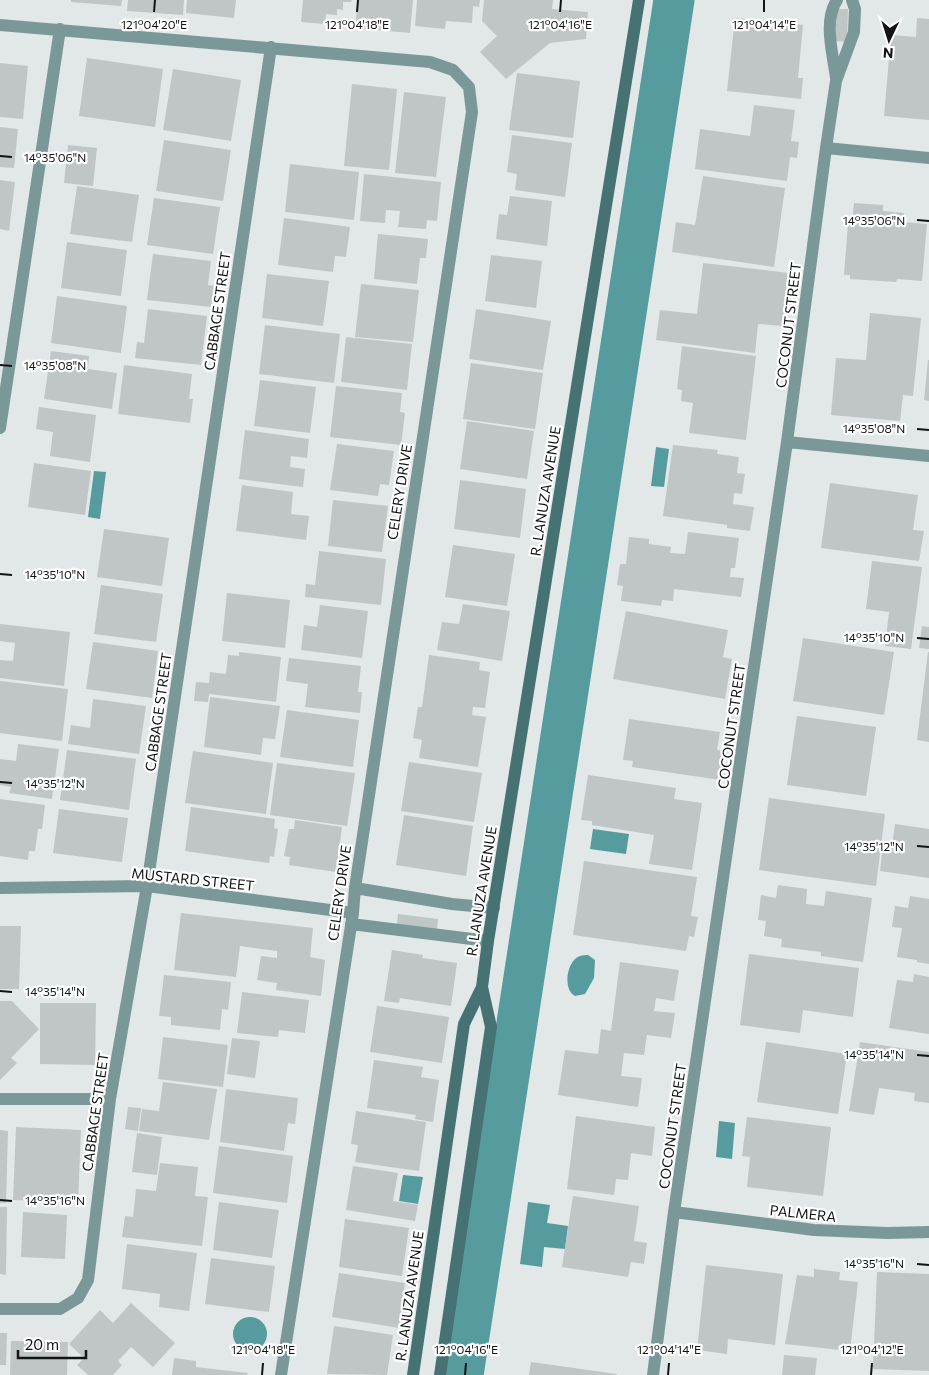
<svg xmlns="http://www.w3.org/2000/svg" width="929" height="1375" font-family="Commissioner,sans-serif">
<rect width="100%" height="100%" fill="#e2e7e7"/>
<path fill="#569c9e" d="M656,447L669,449L664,487L651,486Z
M94,471L106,472L100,519L88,517Z
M593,829L629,834L626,854L590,849Z
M588,955L595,960L594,978L585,994L575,996C562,989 567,960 580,956C583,955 586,955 588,955Z
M719,1121L735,1123L732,1159L716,1157Z
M403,1175L423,1177L418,1204L399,1201Z
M528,1202L550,1205L547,1223L568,1226L565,1249L544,1247L542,1267L520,1264Z
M233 1334a17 17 0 1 1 34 0a17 17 0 1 1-34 0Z"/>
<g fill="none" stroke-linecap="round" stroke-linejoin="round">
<path stroke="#569c9e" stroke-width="41" d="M463,1375L674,0"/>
</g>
<path fill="#c0c5c5" d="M71,0H122L121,6L71,2Z
M128,0H184L183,15L127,11Z
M187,0H236L234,18L186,13Z
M303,0H352L351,2H343V10L337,9V15L326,14L325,24L301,22Z
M358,0H413L410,33L355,28Z
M417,0H480L479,7L473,6L472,23L446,21L445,29L415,26Z
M484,0H553L552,9L588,12L586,39L550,43L506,79L480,52L497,36L482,21Z
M837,9H848L847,42L835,41Z
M735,18L803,25L798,78H803L801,99L727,91Z
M917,18L929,19V120L884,116L891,35L916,37Z
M87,58L163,69L155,127L79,116Z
M0,63L28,66L23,119L0,117Z
M173,69L241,80L231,141L163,130Z
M517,73L580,81L573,138L509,130Z
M352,84L397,89L389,170L344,166Z
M404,92L446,97L436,177L395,173Z
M754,105L795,110L791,141L799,142L797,158L790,157L787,181L695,169L700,129L750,136Z
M0,127L18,129L14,168L0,167Z
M512,135L572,143L565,197L515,190L517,174L507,172Z
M164,140L231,150L223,201L156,191Z
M68,145L97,148L93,186L64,183Z
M290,164L359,172L354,220L285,212Z
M364,174L441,182L437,221L427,220L426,229L398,227L400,211L386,210L385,223L360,221Z
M703,176L785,188L774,267L672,252L676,222L695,225Z
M0,180L15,182L9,231L0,229Z
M77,186L139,195L132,242L70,234Z
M510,196L552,201L547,246L496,239L499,214L507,215Z
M154,198L220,207L213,254L147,245Z
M854,203L883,205V211L904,213L903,222L927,224L922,281L897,279L896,282L850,279V275H844L848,223H852Z
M284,218L350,227L346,257L335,256L333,272L278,265Z
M378,234L428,239L426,258H420L417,284L374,279Z
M67,242L127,250L121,296L61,288Z
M153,254L211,261L208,285L214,286L211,307L147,300Z
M491,255L542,261L536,308L485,301Z
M703,263L789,273L782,326L758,324L755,353L656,340L660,310L697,314Z
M267,274L329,281L323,326L262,318Z
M361,284L419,290L413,342L355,337Z
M57,296L127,306L121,353L51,343Z
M148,309L207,316L201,365L135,358L137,342L144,343Z
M476,309L551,321L543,370L469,359Z
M870,313L921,318L913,396L903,395L900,421L831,415L836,358L866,360Z
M265,325L340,334L334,383L259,374Z
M346,337L412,344L407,390L341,382Z
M682,346L756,356L746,440L689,433L693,403L681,401L682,390L677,389Z
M51,351L89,356L88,369L117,373L112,409L44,399Z
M928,360H929V401L924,400Z
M471,363L543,373L535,429L463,419Z
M124,365L192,374L189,399H193L190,423L118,414Z
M260,380L316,387L310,433L254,426Z
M336,386L402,393L400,412L405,413L401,445L330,437Z
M39,407L96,415L90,462L50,456L53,432L36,429Z
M467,421L534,431L527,479L460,469Z
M245,430L309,439L307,458L291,456L290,467L305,469L303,487L239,479Z
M337,444L394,451L389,485L380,484L378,496L330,490Z
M673,445L718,450L717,454L739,457L737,473L745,474L742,494L734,493L733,504L754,507L750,531L727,528V525L663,516Z
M34,463L91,471L85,515L28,507Z
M460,480L526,489L520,538L454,529Z
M830,483L918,495L913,530L924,531L919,561L821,548Z
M242,485L293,492L291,514L309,516L306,540L236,531Z
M333,500L388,506L382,552L328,546Z
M104,529L169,538L162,586L97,577Z
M688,532L739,538L735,568H731L730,577L744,578L741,597L674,589L673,601L662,600L661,606L621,601L623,586L617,585L620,564H626L629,537L649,539V544L671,547L670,553L685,554Z
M453,545L515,554L507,606L445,597Z
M319,551L386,559L381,605L305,597L306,584L315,585Z
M872,561L922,567L911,649L885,646L889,612L866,609Z
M101,585L163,594L156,642L94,634Z
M227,593L290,600L285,648L222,641Z
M463,604L510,611L502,661L437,650L442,622L459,624Z
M320,605L368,611L362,658L301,650L304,625L317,627Z
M626,611L728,630L723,657L732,659L725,699L613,679Z
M0,624L70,632L64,686L0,678V660L13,661L15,643L0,641Z
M922,626L929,627V649L919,648Z
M803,638L894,652L884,715L793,701Z
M93,642L158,651L152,698L86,689Z
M239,652L281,657L276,702L209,694L208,702L194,701L196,682L209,683L210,672L226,674L228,655L239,656Z
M928,652H929V742L917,740Z
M429,655L480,662L479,670L490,672L485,708L473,707L472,715L486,717L478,767L419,758L422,740L413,738L418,707H422Z
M289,658L361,666L358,692H362L360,713L305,707L308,684L286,681Z
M0,681L68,689L62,741L0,733Z
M210,697L280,706L275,739L263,738L261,755L204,747Z
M93,699L146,706L139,754L68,744L71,725L90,728Z
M287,710L359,720L353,767L280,757Z
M797,716L876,727L866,796L787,785Z
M629,719L720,732L717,750L725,751L721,780L632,767L633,761L623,760Z
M18,744L59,749L52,799L9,793L11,787L0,785V759L16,761Z
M67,750L136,759L129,810L60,800Z
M193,751L273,763L266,814L185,803Z
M409,762L482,773L474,822L401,811Z
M277,763L355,773L347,826L270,815Z
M588,775L676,788L674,799L702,803L692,870L649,864L654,835L592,825V821L581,820Z
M769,798L885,814L876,886L759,870Z
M0,799L45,805L42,829H38L35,851H29L28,860L0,856Z
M191,807L275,819L274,828L278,829L274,857L270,856L269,863L185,851Z
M59,809L128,818L122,862L53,853Z
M404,815L473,826L466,876L396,865Z
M295,820L342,827L336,872L289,865L290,857L284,856L289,829H294Z
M895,824L929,829V878L880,871L883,844L892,845Z
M584,861L697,877L691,916L698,917L694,937L689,936L686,951L573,935Z
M778,885L807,889L806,904L824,906L826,891L872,898L863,962L821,956V952L781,947L782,939L764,936L766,921L758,920L761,895L776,898Z
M910,896L929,899V964L917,962V960L897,957L902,928L892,927L895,906L908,908Z
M181,913L313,928L310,957L325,960L321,996L276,990L277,983L257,980L261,956L277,958V951L240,946L236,977L174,970Z
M398,914L438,919L437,929L397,924Z
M0,926H21L19,989H0Z
M392,950L423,955L422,958L457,963L451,1006L400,998L399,1003L384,1001Z
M749,954L859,968L853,1017L803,1010L800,1033L740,1025Z
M620,962L679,970L674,1001L656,998L654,1011L675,1013L671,1038L647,1035L644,1055L624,1053L621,1076L642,1078L638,1107L558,1095L565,1050L598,1054L601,1029L611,1031Z
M914,974L929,977V1034L889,1028L897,980L913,982Z
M164,975L231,982L228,1010L222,1009L220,1030L171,1025V1017L159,1016Z
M242,992L309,1000L305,1033L279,1030L278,1037L237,1033Z
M0,1001H12L39,1029L11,1058L17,1063L0,1080Z
M40,1003H96L95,1065L40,1064Z
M377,1006L449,1017L442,1063L370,1052Z
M163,1037L228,1045L223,1087L158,1079Z
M232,1038L260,1041L255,1078L227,1074Z
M766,1042L847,1054L838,1114L757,1102Z
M860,1042L929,1052V1103L914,1101L915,1093L879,1088L874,1115L849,1111Z
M374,1060L423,1067L421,1077L439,1080L433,1122L415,1119L416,1115L367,1108Z
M163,1082L217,1089L209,1140L139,1131L142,1109L159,1111Z
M226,1089L298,1098L295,1124L288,1123L284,1151L220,1142Z
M128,1107L141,1108L138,1131L125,1129Z
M356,1111L426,1122L419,1171L355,1162L358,1145L351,1144Z
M576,1116L655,1127L652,1156L631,1153L628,1180L616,1179L614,1195L567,1189Z
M747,1117L831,1127L823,1196L747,1187L750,1157L742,1156Z
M16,1127L81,1130L78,1202L13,1200Z
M0,1130L8,1131L6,1203H0Z
M137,1133L162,1137L157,1175L132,1172Z
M219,1146L293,1156L287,1203L213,1193Z
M160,1163L198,1167L195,1196L208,1197L202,1246L122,1237L125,1216L133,1217L136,1189L156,1191Z
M353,1166L398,1173L393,1201L418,1205L415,1221L346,1210Z
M573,1196L639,1206L634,1241L647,1243L644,1264L631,1262L628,1277L562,1267Z
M219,1202L279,1210L272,1258L213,1250Z
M0,1207H7L6,1275L0,1274Z
M23,1212L67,1215L65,1259L21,1257Z
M345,1219L409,1228L402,1276L339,1267Z
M127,1244L197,1253L189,1311L159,1307L160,1294L122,1289Z
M211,1258L275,1266L269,1312L205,1304Z
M706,1265L783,1274L775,1345L728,1339L727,1354L697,1350Z
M814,1269L840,1272L839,1280L858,1282L850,1351L785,1344L797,1275L814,1277Z
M877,1272L929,1274V1371L873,1369Z
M339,1273L405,1283L399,1328L332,1317Z
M131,1303L175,1343L153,1367L131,1347L118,1361L122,1365L113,1375H88L77,1365L84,1358L69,1344L100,1310L113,1323Z
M334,1326L393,1335L387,1375L327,1374Z
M0,1333H7L6,1365H0Z
M11,1341L68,1342L67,1375H10Z
M784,1355L817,1358L815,1375H782Z
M174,1358L196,1361V1367L248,1373L247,1375H172Z
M531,1362L617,1374V1375H529Z"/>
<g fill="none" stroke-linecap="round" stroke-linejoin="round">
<path stroke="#7b9898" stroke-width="12" d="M0,25L430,62L453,70L469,87L472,112L355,888L353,913L281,1375
M836,78C833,54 823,21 837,0
M826,148L929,158
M0,428L60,29
M787,442L929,456
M0,888L147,886L353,913
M355,888L452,904L494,908
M351,924L488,941
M0,1099H110
M674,1212L814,1230L887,1233L929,1232
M0,1309H60L78,1298L88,1280L110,1099L147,886L271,47
M653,1375L674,1212L787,442L826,148L836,81L854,32L855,9L852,0"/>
<path stroke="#467273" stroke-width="12" d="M413,1375L464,1024L482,987L488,941L639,0
M440,1375L491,1027L482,987"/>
</g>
<path fill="none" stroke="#121414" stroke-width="2" d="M154,12L155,0M357,12L358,0M560,12L561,0M764,12V0M0,156L12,157M917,220L929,221M0,365L12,366M917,429L929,430M0,574L12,575M917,638L929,639M0,782L12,783M917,846L929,847M0,991L12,992M917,1055L929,1056M0,1200L12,1201M917,1264L929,1265M262,1375L263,1363M465,1375L466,1363M668,1375L669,1363M871,1375L872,1363"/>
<g text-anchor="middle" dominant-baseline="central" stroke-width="4.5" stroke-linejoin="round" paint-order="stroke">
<g font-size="14" fill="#121414" stroke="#fff">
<text transform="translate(217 311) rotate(-82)">CABBAGE STREET</text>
<text transform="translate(788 325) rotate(-83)">COCONUT STREET</text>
<text transform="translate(545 491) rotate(-81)">R. LANUZA AVENUE</text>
<text transform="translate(399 492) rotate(-81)">CELERY DRIVE</text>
<text transform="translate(158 712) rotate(-82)">CABBAGE STREET</text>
<text transform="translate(731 726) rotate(-82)">COCONUT STREET</text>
<text transform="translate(193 879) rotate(6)">MUSTARD STREET</text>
<text transform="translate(481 891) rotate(-81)">R. LANUZA AVENUE</text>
<text transform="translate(339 893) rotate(-82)">CELERY DRIVE</text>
<text transform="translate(95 1112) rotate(-82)">CABBAGE STREET</text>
<text transform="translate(672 1126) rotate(-82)">COCONUT STREET</text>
<text transform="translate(803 1213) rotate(6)">PALMERA</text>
<text transform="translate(409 1296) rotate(-82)">R. LANUZA AVENUE</text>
</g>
</g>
<g font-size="12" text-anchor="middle" fill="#121414" stroke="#fff" stroke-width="4.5" stroke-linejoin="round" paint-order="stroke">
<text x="154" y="29">121°04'20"E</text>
<text x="357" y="29">121°04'18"E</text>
<text x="560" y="29">121°04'16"E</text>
<text x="764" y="29">121°04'14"E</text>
<text x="55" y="162">14°35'06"N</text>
<text x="874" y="225">14°35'06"N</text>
<text x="55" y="370">14°35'08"N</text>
<text x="874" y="433">14°35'08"N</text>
<text x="55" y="579">14°35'10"N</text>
<text x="874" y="642">14°35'10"N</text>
<text x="55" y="788">14°35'12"N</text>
<text x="874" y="851">14°35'12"N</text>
<text x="55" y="996">14°35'14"N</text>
<text x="874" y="1059">14°35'14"N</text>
<text x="55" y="1205">14°35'16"N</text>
<text x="874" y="1268">14°35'16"N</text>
<text x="263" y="1354">121°04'18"E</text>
<text x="466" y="1354">121°04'16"E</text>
<text x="669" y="1354">121°04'14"E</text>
<text x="872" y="1354">121°04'12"E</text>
</g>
<g transform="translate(889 40) rotate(184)" stroke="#ffffff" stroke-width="4" paint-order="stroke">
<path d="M0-4L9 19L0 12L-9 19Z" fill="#121414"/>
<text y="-8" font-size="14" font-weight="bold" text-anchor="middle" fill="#121414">N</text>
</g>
<path d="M18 1350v8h68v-8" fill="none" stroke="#121414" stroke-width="2.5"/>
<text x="25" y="1350" font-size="15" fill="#121414" stroke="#ffffff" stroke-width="4" paint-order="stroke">20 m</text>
</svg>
